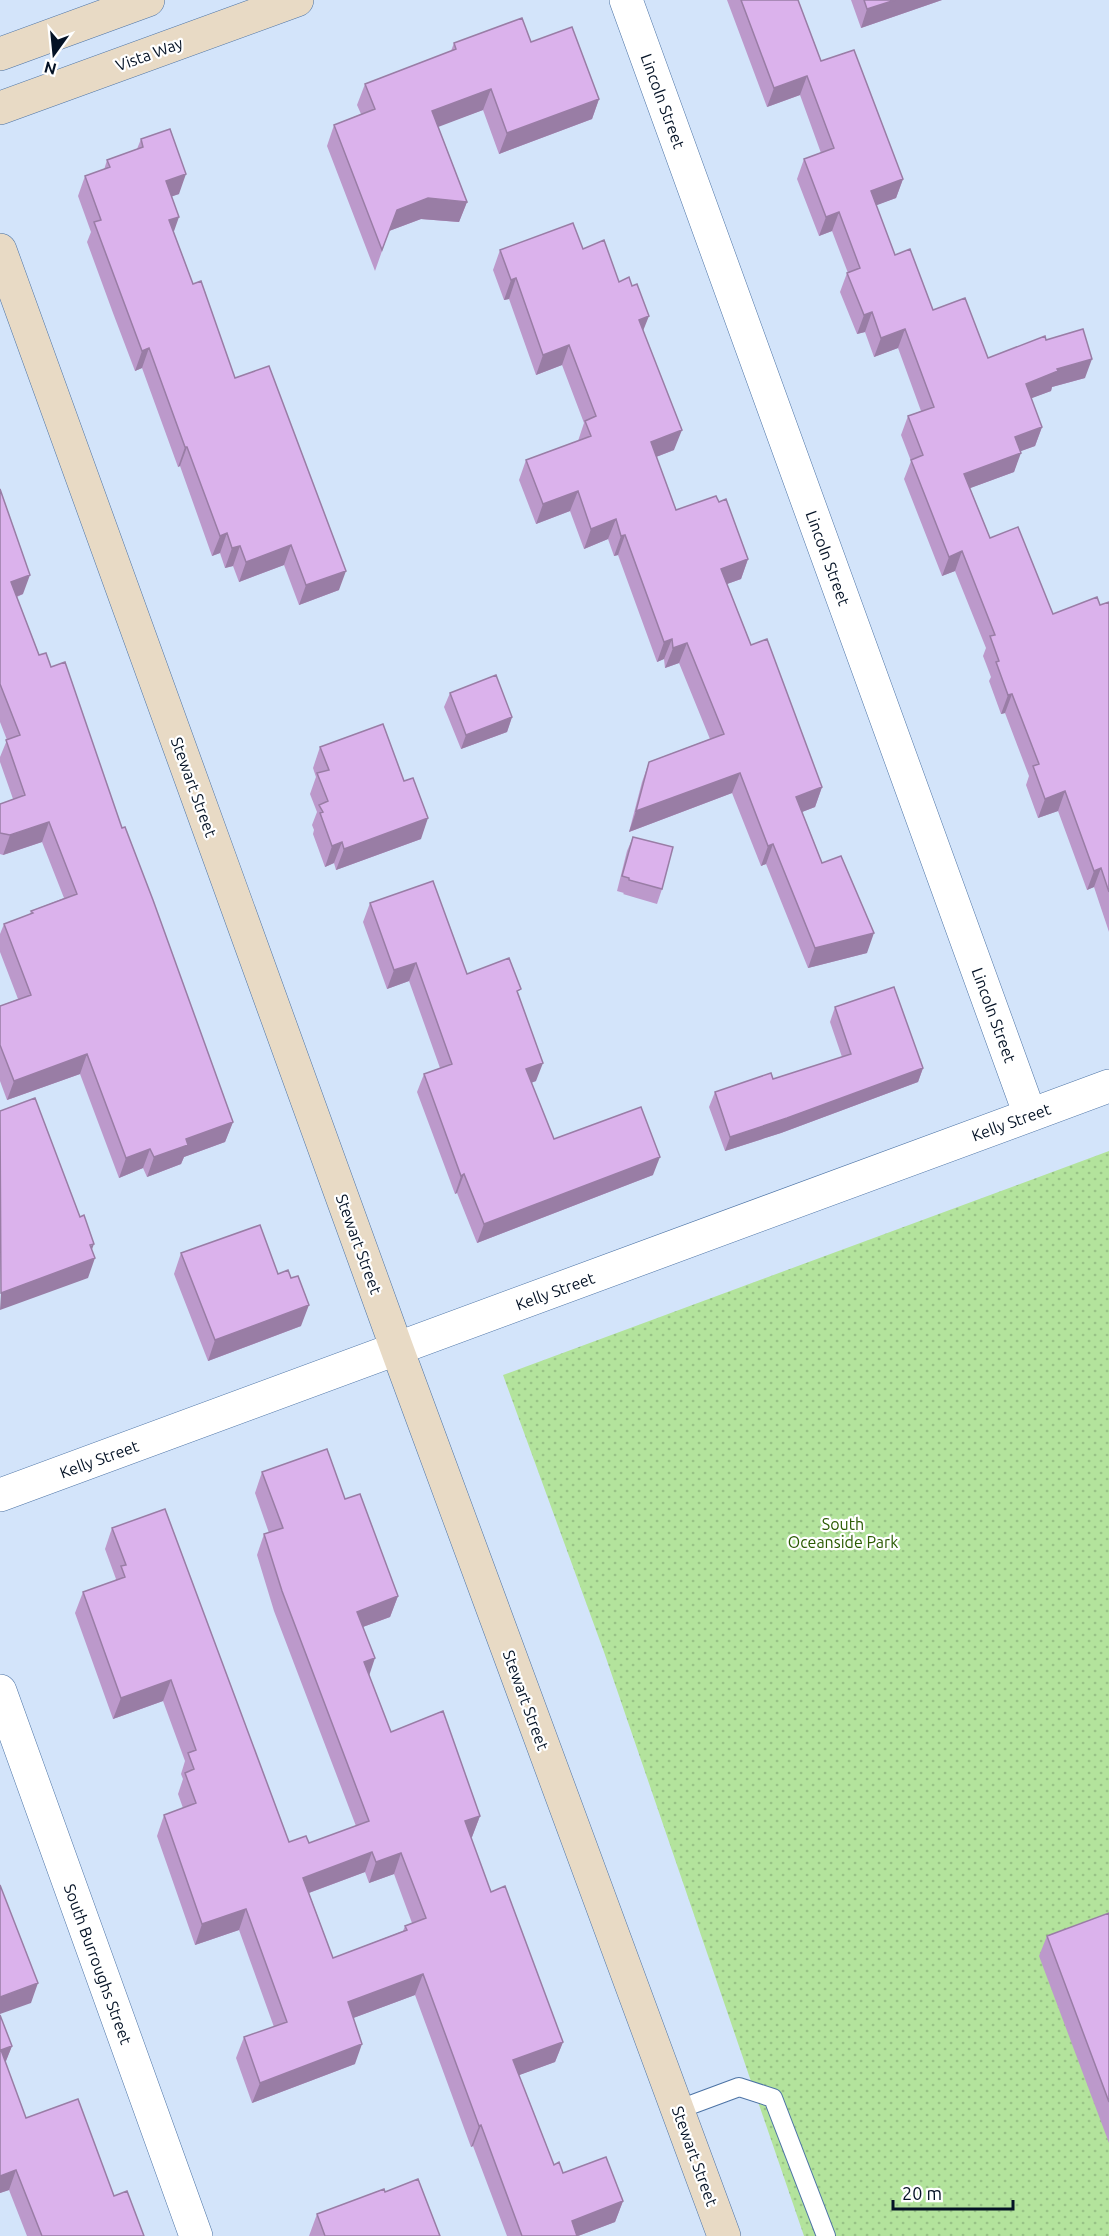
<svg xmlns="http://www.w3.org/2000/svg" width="1109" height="2236" font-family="Ubuntu,sans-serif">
<defs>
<pattern id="grass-dots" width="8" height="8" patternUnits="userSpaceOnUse" patternTransform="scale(1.5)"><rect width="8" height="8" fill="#b3e39c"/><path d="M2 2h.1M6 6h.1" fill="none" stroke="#98c286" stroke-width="1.8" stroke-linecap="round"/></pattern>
</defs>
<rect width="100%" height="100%" fill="#d3e4fa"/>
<path fill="url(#grass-dots)" d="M1109,1151V2236H804L604,1652L503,1375Z"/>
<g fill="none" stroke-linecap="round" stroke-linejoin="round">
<g stroke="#4c73a5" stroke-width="20">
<path id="lane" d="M677,2110L739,2087L773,2098L826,2236"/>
</g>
<g stroke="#4c73a5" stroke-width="34">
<path id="street" d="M626,0L1030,1115
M0,1495L1109,1086
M0,1691L196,2236"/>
</g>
<g stroke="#4c73a5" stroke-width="34">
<path id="secondary" d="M0,54L148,0
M0,108L297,0
M0,250L397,1349L724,2236"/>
</g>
<use href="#lane" stroke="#fff" stroke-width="18"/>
<use href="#street" stroke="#fff" stroke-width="33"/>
<use href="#secondary" stroke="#e8dac5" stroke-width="33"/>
</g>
<path fill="#bc99cb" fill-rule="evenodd" d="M727,0H798L821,61L903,179L896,198L876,205L895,255L933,310L988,358L1046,340L1085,378L1052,387L1051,391L1031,398L1042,427L1035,446L1020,451L1014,472L970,488L990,538L1053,614L1100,605L1109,602V932L1094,887L1087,890L1058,811L1038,818L1026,785L1029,776L1005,713L1001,714L989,681L991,677L983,656L986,648L955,571L942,576L904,479L911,461L901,435L908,416L921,411L898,348L874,357L865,332L857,334L840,292L847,273H848L832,231L819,236L797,179L804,159L821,153L800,95L767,107Z
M851,0H942L861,28Z
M531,42L599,99L592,119L499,154L483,110L438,126L467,202L459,222L421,219L389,231L375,271L327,146L334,125L361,114L357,105L365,84L451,51L454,43Z
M141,139L179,194L172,196L174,233L193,284L235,378L339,590L299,605L284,565L239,582L233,566L225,568L220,553L212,556L180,466L178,467L142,368L135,371L113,313L87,242L91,232L78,196L85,176L104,170L107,160L137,149Z
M583,249L619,282L643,331L674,450L656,457L676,510L719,502L748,559L741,579L727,584L751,645L822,787L815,807L802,812L822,863L867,953L808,968L766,864L761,866L732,793L629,832L642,782L649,762L710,739L679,663L665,668L664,659L657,662L618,555L614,556L608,539L584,549L570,511L536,524L519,480L526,460L578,441L584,423L562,365L536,375L509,299L504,300L493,270L500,250Z
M0,489L23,594L17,597L39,655L51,667L122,828L233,1122L225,1142L184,1157L181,1164L147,1177L143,1168L119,1178L80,1074L7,1100L0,1081V1006L18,999L0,952V934L4,924L30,914L31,911L64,898L42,842L3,855L0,854V804L13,799L0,762V757L7,740L0,722Z
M450,693L512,717L507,732L461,749L444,707Z
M320,747L421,839L336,870L334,863L325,867L313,834L314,830L312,825L317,812L310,794L316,777L313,768Z
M633,837L662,889L657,904L623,894L624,893L617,891L627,851Z
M370,903L467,974L519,995L536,1081L531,1083L554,1139L653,1175L477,1243L457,1193L455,1194L417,1092L424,1074L440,1068L409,981L387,989L363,922Z
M835,1007L923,1068L918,1082L781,1133L725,1151L709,1107L715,1092L773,1079L842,1057L830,1022Z
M181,1253L278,1274L291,1278L301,1326L208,1361L174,1274Z
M262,1472L345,1499L398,1596L390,1617L363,1627L369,1675L391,1732L480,1816L472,1837L471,1838L491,1892L563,2042L555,2062L519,2075L554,2165L563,2173L623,2201L615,2222L578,2236H507L473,2146L471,2147L415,1995L353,2018L355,2064L252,2103L236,2058L244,2037L274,2027L239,1930L195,1945L157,1836L164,1815L183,1808L178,1794L183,1779L181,1774L185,1761L163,1701L113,1719L75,1613L83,1592L115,1581L116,1579L105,1549L112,1528L289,1842L309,1843L356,1826L274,1611L257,1555L264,1534L269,1533L255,1493ZM365,1872L369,1883L394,1874L412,1923L405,1926L403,1931L333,1958L309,1893Z
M1109,1913V2143L1039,1956L1047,1936Z
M0,2015L12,2046L5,2063L26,2118L114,2196L144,2236H27L9,2190L0,2193Z
M385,2192L440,2236H309L317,2214Z"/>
<path fill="#997da5" d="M895,0H942L861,28L867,9Z
M807,76L800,95L767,107L774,88Z
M491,89L483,110L425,132L432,111Z
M599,99L592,119L499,154L507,133Z
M186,174L179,194L159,201L166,181Z
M903,179L896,198L864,210L871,191Z
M428,198L467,202L459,222L421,219L389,231L397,210Z
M839,212L832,231L819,236L826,217Z
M179,217L172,237L169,220Z
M516,278L509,299L504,300L511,280Z
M872,312L865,332L857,334L864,315Z
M649,316L641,336L639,320Z
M905,329L898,348L874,357L881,338Z
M569,345L562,365L536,375L543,355Z
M149,348L142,368L135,371L142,351Z
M1092,359L1085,378L1052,387L1051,391L1019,403L1026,384L1057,369Z
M1042,427L1035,446L1008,456L1015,437Z
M682,430L674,450L643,462L651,442Z
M185,447H187L180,466L178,467Z
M1021,453L1014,472L957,493L964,474Z
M578,491L570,511L536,524L543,504Z
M616,519L608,539L584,549L591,529Z
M227,533L220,553L212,556L220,536Z
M625,535L618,555L614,556L621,536Z
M291,545L284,565L239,582L246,562Z
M240,546L233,566L225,568L232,548Z
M962,551L955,571L942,576L949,557Z
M748,559L741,579L713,589L721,569Z
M346,571L339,590L299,605L306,585Z
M30,575L23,594L4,601L11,582Z
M672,639L664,659L657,662L664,642Z
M687,643L679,663L665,668L673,648Z
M1012,694L1005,713L1001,714L1008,695Z
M512,717L507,732L461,749L466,735Z
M740,773L732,793L629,832L636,811Z
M822,787L815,807L789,817L796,797Z
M1065,791L1058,811L1038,818L1045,799Z
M428,818L421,839L336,870L344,849Z
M49,822L42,842L3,855L10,835Z
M342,842L334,863L325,867L332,846Z
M773,844L766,864L761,866L768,846Z
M1101,868L1094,887L1087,890L1094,871Z
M874,933L867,953L808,968L815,948Z
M416,963L409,981L387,989L394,970Z
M87,1054L80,1074L7,1100L14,1081Z
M543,1063L536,1081L519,1087L526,1069Z
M923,1068L918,1082L781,1133L725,1151L730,1137Z
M233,1122L225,1142L184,1157L181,1164L147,1177L154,1157L186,1139Z
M150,1149L143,1168L119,1178L126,1158Z
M660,1157L653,1175L477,1243L484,1224Z
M464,1174L457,1193L455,1194L461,1176Z
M94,1244L88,1260L95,1258L88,1278L0,1310L1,1293Z
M309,1305L301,1326L208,1361L215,1340Z
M398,1596L390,1617L349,1632L357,1612Z
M375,1658L368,1679L364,1662Z
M171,1680L163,1701L113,1719L121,1698Z
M480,1816L472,1837L458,1842L465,1821Z
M372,1852L365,1872L295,1898L303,1878Z
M401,1853L394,1874L369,1883L376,1862Z
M246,1909L239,1930L195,1945L202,1924Z
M423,1974L415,1995L340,2023L348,2002Z
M38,1983L31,2003L0,2014V1997Z
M563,2042L555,2062L506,2080L513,2060Z
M362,2044L355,2064L252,2103L260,2083Z
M12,2046L4,2066L1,2050Z
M481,2125L473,2146L471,2147L479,2126Z
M16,2170L9,2190L0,2193V2176Z
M623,2201L615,2222L578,2236H566L572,2221Z"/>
<path fill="#dbb2ec" stroke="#997da5" stroke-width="1.5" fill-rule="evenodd" d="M741,0H798L821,61L854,50L903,179L871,191L895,255L910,249L933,310L965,298L988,358L1045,336L1046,340L1083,329L1092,359L1057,369L1058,371L1026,384L1042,427L1015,437L1021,453L964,474L990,538L1018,527L1053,614L1097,597L1100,605L1109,602V892L1101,868L1094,871L1065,791L1045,799L1033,766L1039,764L1012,694L1008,695L996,662L999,661L990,636L995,635L962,551L949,557L911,460L923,455L908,416L934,407L905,329L881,338L872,312L864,315L847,273L860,268L839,212L826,217L804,159L834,148L807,76L774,88Z
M864,0H895L867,9Z
M522,18L531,42L572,27L599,99L507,133L491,89L432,111L467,202L428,198L397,210L382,250L334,125L375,109L365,84L456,49L454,43Z
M170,129L186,174L166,181L179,217L169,220L193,284L201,281L235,378L269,366L346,571L306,585L291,545L246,562L240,546L232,548L227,533L220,536L187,447H185L149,348L142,351L94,222L101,220L85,176L110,167L107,160L143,147L141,139Z
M573,223L583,249L604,240L619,282L629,277L632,286L637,284L649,316L639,320L682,430L651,442L676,510L716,496L719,502L726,499L748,559L721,569L751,645L767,639L822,787L796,797L822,863L841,856L874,933L815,948L773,844L768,846L740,773L636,811L649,762L724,734L687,643L673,648L672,639L664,642L625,535L621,536L616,519L591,529L578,491L543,504L526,460L591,436L585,421L596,416L569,345L543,355L516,278L511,280L500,250Z
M0,489L30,575L11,582L39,655L46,653L51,667L65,662L122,828L125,827L153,900L233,1122L186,1139L188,1145L154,1157L150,1149L126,1158L87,1054L14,1081L0,1045V1006L31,995L4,924L33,913L31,911L77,894L49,822L10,835L0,833V804L25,795L6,740L20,735L0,684Z
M496,675L512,717L466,735L450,693Z
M383,724L404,781L413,778L428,818L344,849L342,842L332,846L320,813L323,812L319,805L328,801L317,773L329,770L320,747Z
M633,837L673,847L662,889L629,880V878L622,876Z
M433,881L467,974L509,958L521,989L517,991L543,1063L526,1069L554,1139L641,1107L660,1157L484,1224L464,1174L461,1176L424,1074L452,1064L416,963L394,970L370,903Z
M894,987L923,1068L787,1118L730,1137L715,1092L771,1073L773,1079L851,1054L835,1007Z
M35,1098L80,1217L84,1215L94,1244L90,1245L95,1258L1,1293L0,1111Z
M260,1225L278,1274L288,1270L291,1278L298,1276L309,1305L215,1340L181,1253Z
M327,1449L345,1499L360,1494L398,1596L357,1612L375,1658L364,1662L391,1732L443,1711L480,1816L465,1821L491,1892L505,1886L563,2042L513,2060L554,2165L559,2162L563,2173L606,2157L623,2201L572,2221L577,2236H522L481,2125L479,2126L423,1974L348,2002L362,2044L260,2083L244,2037L287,2022L246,1909L202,1924L164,1815L196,1803L185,1773L194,1769L188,1753L196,1750L171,1680L121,1698L83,1592L125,1577L121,1566L126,1565L112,1528L165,1509L289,1842L306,1836L309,1843L369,1821L282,1591L264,1534L283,1528L262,1472ZM372,1852L376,1862L401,1853L426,1918L405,1926L407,1930L333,1958L303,1878Z
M0,1885L38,1983L0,1997Z
M1109,1913V2102L1047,1936Z
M0,2015L12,2046L1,2050L26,2118L78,2099L114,2196L127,2191L144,2236H42L16,2170L0,2176Z
M418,2179L440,2236H325L317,2214L384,2189L385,2192Z"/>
<g text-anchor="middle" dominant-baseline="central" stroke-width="4.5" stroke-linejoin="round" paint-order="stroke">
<g font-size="16" fill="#041225" stroke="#fff">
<text transform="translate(149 54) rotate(-20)">Vista Way</text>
<text transform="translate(663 101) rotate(70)">Lincoln Street</text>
<text transform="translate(828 558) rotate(70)">Lincoln Street</text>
<text transform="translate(194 787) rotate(70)">Stewart Street</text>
<text transform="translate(994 1015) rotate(70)">Lincoln Street</text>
<text transform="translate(1011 1122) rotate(-20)">Kelly Street</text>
<text transform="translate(359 1244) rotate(70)">Stewart Street</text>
<text transform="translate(555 1291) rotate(-20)">Kelly Street</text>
<text transform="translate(99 1459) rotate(-20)">Kelly Street</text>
<text transform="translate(526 1700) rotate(70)">Stewart Street</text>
<text transform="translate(98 1964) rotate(70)">South Burroughs Street</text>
<text transform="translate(695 2156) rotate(70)">Stewart Street</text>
</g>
<g font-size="16" fill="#295a00" stroke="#fff">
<text x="843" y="1524">South<tspan x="843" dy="18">Oceanside Park</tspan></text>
</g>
</g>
<g transform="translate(54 54) rotate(195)" stroke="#ffffff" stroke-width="4.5" paint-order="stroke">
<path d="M0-4.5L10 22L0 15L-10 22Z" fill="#041225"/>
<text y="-9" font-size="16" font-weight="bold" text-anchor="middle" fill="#041225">N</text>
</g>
<path d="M893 2200v9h120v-9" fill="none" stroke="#041225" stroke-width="3"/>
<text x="902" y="2200" font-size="18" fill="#041225" stroke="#ffffff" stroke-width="4.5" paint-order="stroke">20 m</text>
</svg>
